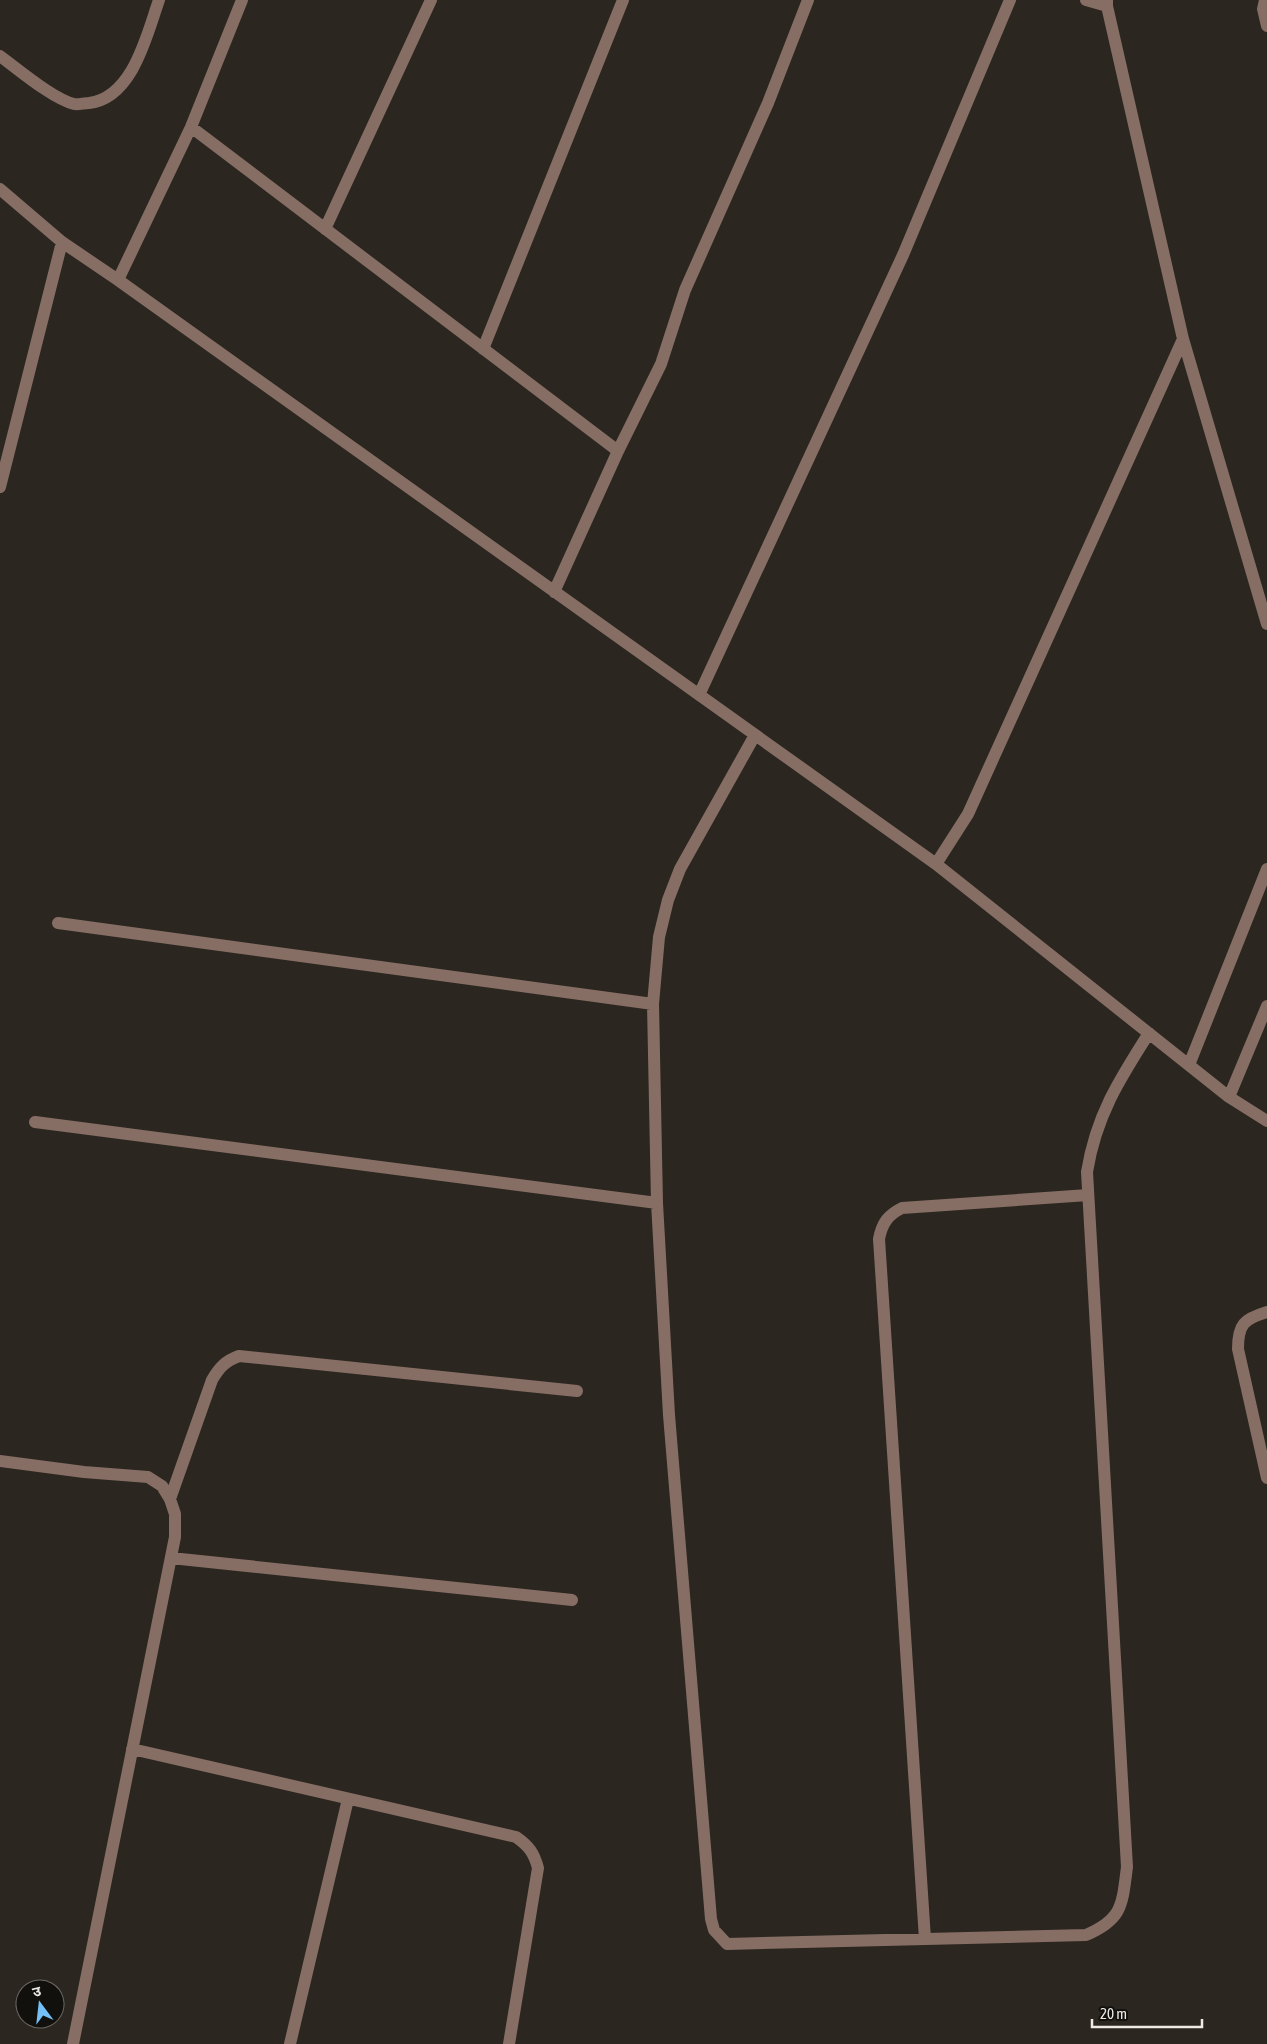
<svg xmlns="http://www.w3.org/2000/svg" width="1267" height="2044" font-family="'Asap Condensed','Noto Sans Devanagari',sans-serif">
<rect width="100%" height="100%" fill="#2b2620"/>
<g fill="none" stroke-linecap="round" stroke-linejoin="round">
<path stroke="#866e64" stroke-width="12" d="M1086,0L1107,6
M1107,0V6L1183,339L1267,624
M1265,0L1263,9L1267,26
M0,56C18,69 53,99 74,104C78,105 84,103 89,103C133,98 147,34 159,0
M191,127L618,451
M0,189L62,242L118,280L936,864L1229,1097L1267,1121
M325,229L431,0
M118,280L191,127L242,0
M483,349L623,0
M0,487L62,242
M554,592L618,451L661,364L685,290L768,103L808,0
M699,695L903,255L1010,0
M755,735L680,869L668,900L659,937L653,1004L657,1203L669,1415L711,1919L714,1930L727,1944L1086,1935C1123,1919 1122,1905 1127,1867L1087,1172C1096,1116 1119,1080 1149,1033
M936,864L968,814L1183,339
M58,923L653,1004
M1189,1065L1267,869
M1229,1097L1267,1006
M35,1122L657,1203
M1267,1312C1244,1319 1238,1324 1238,1349L1267,1478
M0,1461L84,1472L148,1477L162,1486L170,1499L175,1514V1537L73,2044
M170,1499L212,1380C219,1368 225,1361 239,1356L577,1391
M171,1558L572,1600
M132,1749L516,1837C529,1846 534,1853 538,1868L509,2044
M925,1939L879,1239C882,1223 888,1215 902,1208L1088,1195
M290,2044L348,1799"/>
</g>
<g transform="translate(40 2004) rotate(345)"><circle r="24" fill="#12100d" stroke="#6a6764"/>
<path d="M0-4L9 19L0 12L-9 19Z" fill="#74c0f6"/>
<text y="-8" font-size="14" font-weight="bold" text-anchor="middle" fill="#eeeae6">उ</text>
</g>
<path d="M1092 2019v8h110v-8" fill="none" stroke="#eeeae6" stroke-width="2.5"/>
<text x="1100" y="2019" font-size="15" fill="#eeeae6" stroke="#12100d" stroke-width="4" paint-order="stroke">20 m</text>
</svg>
